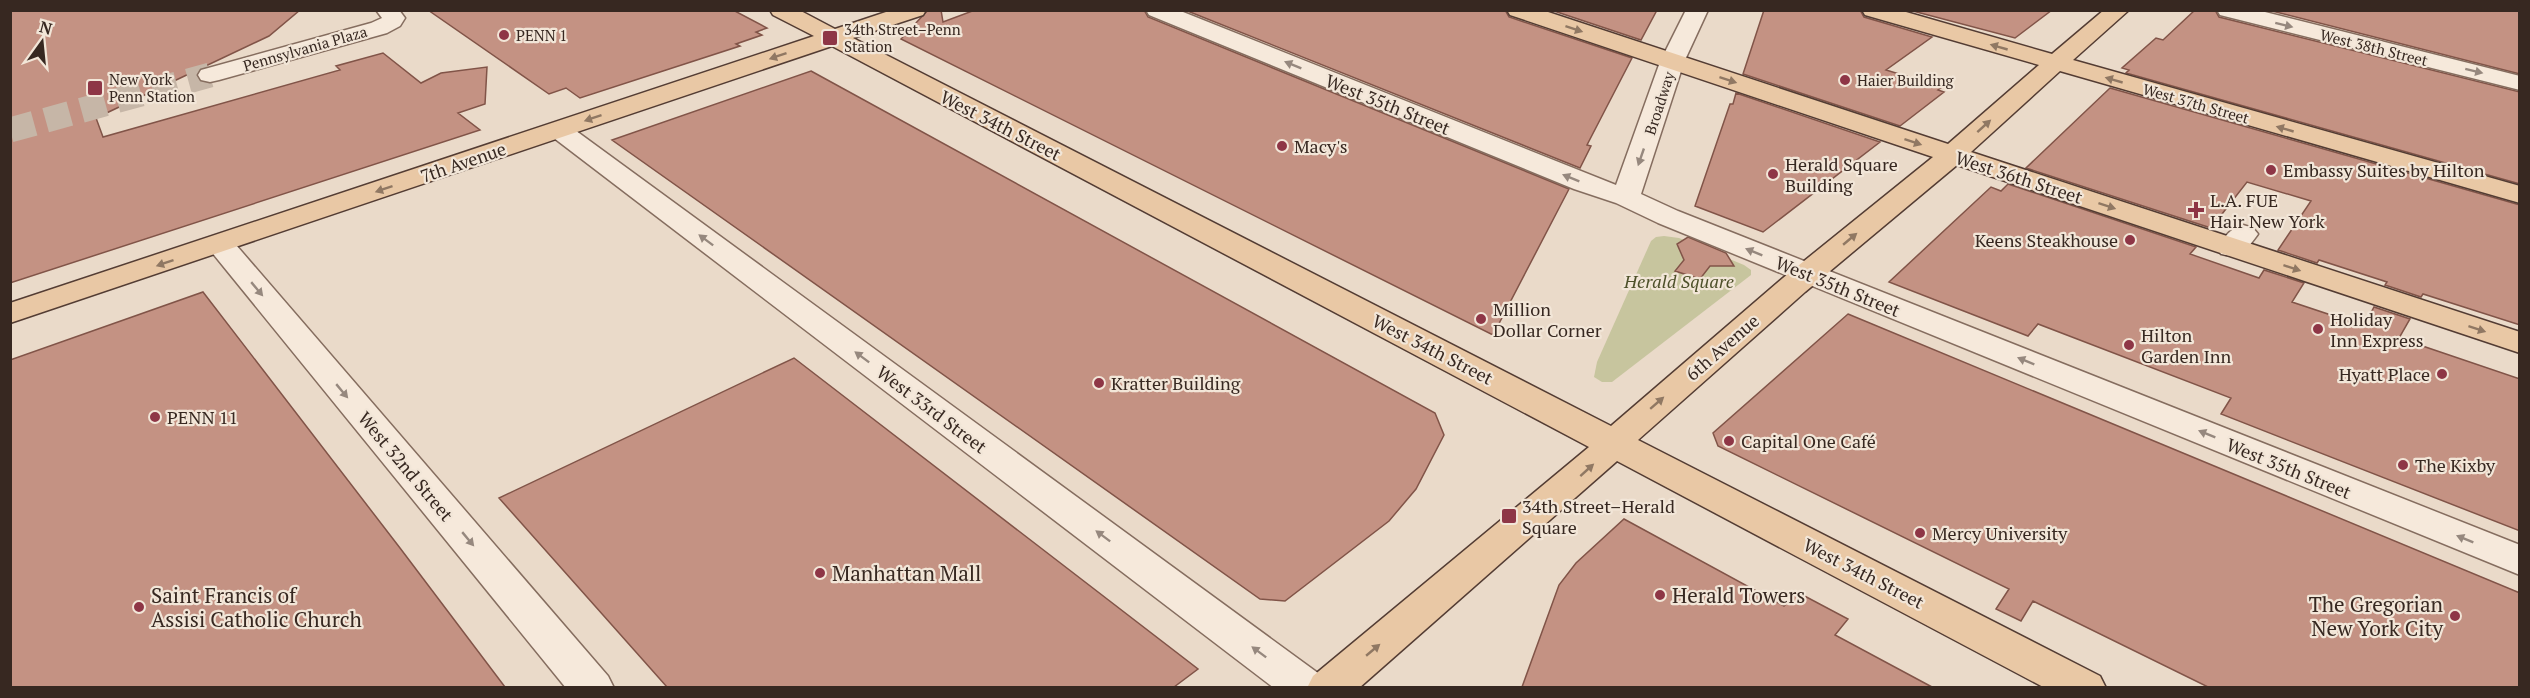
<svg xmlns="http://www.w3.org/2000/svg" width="2530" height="698" font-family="'PT Serif',serif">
<rect width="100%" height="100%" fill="#eadac9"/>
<path fill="#c7c59e" d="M1664,236L1679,238L1744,265L1751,270V275L1612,382H1602L1594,377L1597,362L1651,241L1656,237Z"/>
<path fill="#c49283" stroke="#815448" stroke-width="1.5" d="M10,10H300L269,36L96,118L103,137L340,70L336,66L383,53L421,83L441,73L487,67L485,104L458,113L480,130L10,283Z
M428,10H733L767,28L756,32L762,35L736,44L740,46L580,98L566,88L549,94Z
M928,10H941L943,22L975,10H1144L1148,17L1569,189L1493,335L901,39Z
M1185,10H1505L1509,17L1632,58L1587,145L1591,146L1580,168Z
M1551,10H1657L1641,40Z
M1764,10H1860L1864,17L1932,37L1886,70L1942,87L1938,90L1944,92L1900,126L1743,74Z
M1909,10H2052L2015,38Z
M2195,10H2215L2219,17L2520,92V184L2126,73L2129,70L2122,68L2156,38L2163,40Z
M2268,10H2520V74Z
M811,71L1435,413L1444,435L1416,489L1389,521L1285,601L1260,599L612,140Z
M2110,88L2520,205V325L2423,294L2421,297L2385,285L2387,282L2319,260L2317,263L2278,250L2311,201L2247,182L2211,228L2026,168Z
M1736,93L1880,142L1763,232L1695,206L1730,104H1733Z
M2008,184L2196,247L2190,254L2259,278L2264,270L2304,283L2292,302L2364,326L2374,307L2410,319L2399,338L2520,379V531L2221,414L2231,398L2038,324L2028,336L1889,282L1991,187L2001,191Z
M1688,237L1726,253L1734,266H1710L1700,279L1675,271L1684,260L1677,244Z
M203,292L400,548L505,687H10V360Z
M1848,314L2520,593V687H2208L2033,601L2021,621L1996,609L2009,589L1718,446L1713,433Z
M794,358L1198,669L1174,687H667L499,498Z
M1624,519L1784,606L1797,592L1848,619L1835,635L1932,687H1522L1559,585L1576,563Z"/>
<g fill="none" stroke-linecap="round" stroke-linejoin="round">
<path stroke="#c6b6a7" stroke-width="25" stroke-dasharray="25 12" stroke-linecap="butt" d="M10,130L210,75"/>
<g stroke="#856d5f" stroke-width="3">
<path id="minor" d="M376,10H399L405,18L400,26L387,33L219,80L210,82L201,80L198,75L201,70L371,23L382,18Z
M1146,10H1178L1616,185L1660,62L1686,10H1708L1684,62L1641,194L1678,211L2520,545V575L1658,223L1616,203L1574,189L1149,15Z
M2217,10H2257L2520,76V90L2220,15Z
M559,122L568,125L1322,676L1328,688H1274L550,135L546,130L550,125Z
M2243,225L2253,228L2258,234C2247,249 2241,259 2221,254L2217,248C2225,237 2230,228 2243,225Z
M220,235L230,238L608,676L614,688H566L210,250L205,244L210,238Z"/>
</g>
<g stroke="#533c33" stroke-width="3">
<path id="major" d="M770,10H799L835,29L892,10H926L923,15L853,38L1611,426L1783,278L1933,157L1510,15L1507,10H1542L1948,144L2039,65L1865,15L1862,10H1899L2052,54L2104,10H2129L2073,60L2520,186V203L2060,71L1971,152L2520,332V353L1957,165L1805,292L1638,440L2100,676L2106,688H2045L1617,461L1359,688H1307L1313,676L1589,447L832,46L10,323V303L814,36L773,15Z"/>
</g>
<use href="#minor" fill="#f6e9db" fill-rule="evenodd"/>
<use href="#major" fill="#e9c8a5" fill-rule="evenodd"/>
</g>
<defs><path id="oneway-solid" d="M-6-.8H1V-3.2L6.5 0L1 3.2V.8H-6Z" transform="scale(1.5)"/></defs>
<g fill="#96887e">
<use href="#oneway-solid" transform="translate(2284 25) rotate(14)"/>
<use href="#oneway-solid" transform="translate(1293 65) rotate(-158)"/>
<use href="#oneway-solid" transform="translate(2474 71) rotate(14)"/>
<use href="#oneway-solid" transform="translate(1641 157) rotate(109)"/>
<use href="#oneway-solid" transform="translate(1571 178) rotate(-158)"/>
<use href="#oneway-solid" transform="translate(706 240) rotate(-143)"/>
<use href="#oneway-solid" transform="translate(1754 252) rotate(-158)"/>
<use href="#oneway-solid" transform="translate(257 289) rotate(50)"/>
<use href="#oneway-solid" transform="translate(862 357) rotate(-143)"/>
<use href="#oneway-solid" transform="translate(2026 361) rotate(-158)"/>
<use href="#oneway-solid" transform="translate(342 391) rotate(50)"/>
<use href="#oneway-solid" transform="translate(2207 434) rotate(-158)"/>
<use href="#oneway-solid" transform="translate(1103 536) rotate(-143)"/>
<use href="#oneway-solid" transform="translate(468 539) rotate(50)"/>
<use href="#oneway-solid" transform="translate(2465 539) rotate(-158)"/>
<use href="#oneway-solid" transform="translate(1259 652) rotate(-143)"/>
</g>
<g fill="#907863">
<use href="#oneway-solid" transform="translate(1574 29) rotate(18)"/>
<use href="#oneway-solid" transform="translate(1999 47) rotate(-164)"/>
<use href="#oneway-solid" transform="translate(778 56) rotate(161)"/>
<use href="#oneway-solid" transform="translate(1728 80) rotate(18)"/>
<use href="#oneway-solid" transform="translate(2114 80) rotate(-164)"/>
<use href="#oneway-solid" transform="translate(593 118) rotate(161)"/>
<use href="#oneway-solid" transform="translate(1984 126) rotate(-42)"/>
<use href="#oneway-solid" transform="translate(2285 129) rotate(-164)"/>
<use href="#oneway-solid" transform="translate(1913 142) rotate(18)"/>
<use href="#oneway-solid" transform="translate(384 189) rotate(161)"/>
<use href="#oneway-solid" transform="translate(2107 206) rotate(18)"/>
<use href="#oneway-solid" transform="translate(1850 239) rotate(-40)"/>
<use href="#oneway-solid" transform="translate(165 263) rotate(161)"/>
<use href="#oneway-solid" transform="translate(2292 268) rotate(18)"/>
<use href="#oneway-solid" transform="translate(2477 329) rotate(18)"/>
<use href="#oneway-solid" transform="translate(1657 403) rotate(-41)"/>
<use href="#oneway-solid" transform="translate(1587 470) rotate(-42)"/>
<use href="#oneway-solid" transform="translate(1373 650) rotate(-40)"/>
</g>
<g fill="#8e3646" stroke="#f2e6d8" stroke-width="2">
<circle cx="504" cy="35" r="6"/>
<rect x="822" y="30" width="16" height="16" rx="3"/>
<circle cx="1845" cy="80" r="6"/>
<rect x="87" y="80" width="16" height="16" rx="3"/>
<circle cx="1282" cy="146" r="6"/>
<circle cx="2271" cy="170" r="6"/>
<circle cx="1773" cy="174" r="6"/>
<path d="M2193 201h6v6h6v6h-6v6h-6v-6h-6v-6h6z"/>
<circle cx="2130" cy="240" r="6"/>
<circle cx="1481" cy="319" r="6"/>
<circle cx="2318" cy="329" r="6"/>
<circle cx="2129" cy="345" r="6"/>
<circle cx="2442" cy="374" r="6"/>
<circle cx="1099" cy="383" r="6"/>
<circle cx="155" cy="417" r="6"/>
<circle cx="1729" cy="441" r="6"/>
<circle cx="2403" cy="465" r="6"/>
<rect x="1501" y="508" width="16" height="16" rx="3"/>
<circle cx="1920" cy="533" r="6"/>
<circle cx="820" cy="573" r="6"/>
<circle cx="1660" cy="595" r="6"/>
<circle cx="139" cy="607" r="6"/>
<circle cx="2455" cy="616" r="6"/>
</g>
<g text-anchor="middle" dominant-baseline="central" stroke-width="4.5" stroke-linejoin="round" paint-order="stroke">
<g font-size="15" fill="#372821" stroke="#f2e6d8" text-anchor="start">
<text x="844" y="29">34th Street–Penn<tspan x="844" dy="17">Station</tspan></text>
<text x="516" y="35">PENN 1</text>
<text x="109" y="79">New York<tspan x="109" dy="17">Penn Station</tspan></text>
<text x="1857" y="80">Haier Building</text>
</g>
<g font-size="15" fill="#372821" stroke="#f2e6d8">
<text transform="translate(2374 47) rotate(14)">West 38th Street</text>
<text transform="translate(305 48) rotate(-16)">Pennsylvania Plaza</text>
<text transform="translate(1659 103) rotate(-72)">Broadway</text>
<text transform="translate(2196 103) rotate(16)">West 37th Street</text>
</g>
<g font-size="18" fill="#372821" stroke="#f2e6d8">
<text transform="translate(1388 104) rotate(22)">West 35th Street</text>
<text transform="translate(1001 125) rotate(27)">West 34th Street</text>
<text transform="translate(463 162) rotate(-19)">7th Avenue</text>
<text transform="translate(2019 177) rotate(18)">West 36th Street</text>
<text transform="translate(1838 286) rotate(22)">West 35th Street</text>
<text transform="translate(1722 347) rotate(-41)">6th Avenue</text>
<text transform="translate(1433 349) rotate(27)">West 34th Street</text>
<text transform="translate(932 409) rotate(37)">West 33rd Street</text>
<text transform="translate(406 466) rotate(50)">West 32nd Street</text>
<text transform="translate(2289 468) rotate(22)">West 35th Street</text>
<text transform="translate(1864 573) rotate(27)">West 34th Street</text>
</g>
<g font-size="18" fill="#372821" stroke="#f2e6d8" text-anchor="start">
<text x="1294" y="146">Macy's</text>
<text x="1785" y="164">Herald Square<tspan x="1785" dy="21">Building</tspan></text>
<text x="2283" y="170">Embassy Suites by Hilton</text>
<text x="2210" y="200">L.A. FUE<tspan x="2210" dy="21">Hair New York</tspan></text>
<text x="2118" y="240" text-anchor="end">Keens Steakhouse</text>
<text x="1493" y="309">Million<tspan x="1493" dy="21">Dollar Corner</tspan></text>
<text x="2330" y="319">Holiday<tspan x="2330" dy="21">Inn Express</tspan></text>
<text x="2141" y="335">Hilton<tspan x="2141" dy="21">Garden Inn</tspan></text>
<text x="2430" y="374" text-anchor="end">Hyatt Place</text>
<text x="1111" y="383">Kratter Building</text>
<text x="167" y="417">PENN 11</text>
<text x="1741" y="441">Capital One Café</text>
<text x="2415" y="465">The Kixby</text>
<text x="1522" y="506">34th Street–Herald<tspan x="1522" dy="21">Square</tspan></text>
<text x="1932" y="533">Mercy University</text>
</g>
<g font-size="18" font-style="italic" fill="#4e512a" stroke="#f2e6d8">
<text x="1679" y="281">Herald Square</text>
</g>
<g font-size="21" fill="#372821" stroke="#f2e6d8" text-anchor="start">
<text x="832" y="573">Manhattan Mall</text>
<text x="151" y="595">Saint Francis of<tspan x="151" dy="24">Assisi Catholic Church</tspan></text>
<text x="1672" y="595">Herald Towers</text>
<text x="2443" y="604" text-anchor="end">The Gregorian<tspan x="2443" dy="24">New York City</tspan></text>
</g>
</g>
<rect width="2530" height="698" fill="none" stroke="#372821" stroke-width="24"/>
<g transform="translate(42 42) rotate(15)" stroke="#f2e6d8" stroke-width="4.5" paint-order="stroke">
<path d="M0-4.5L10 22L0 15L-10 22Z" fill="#372821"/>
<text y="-9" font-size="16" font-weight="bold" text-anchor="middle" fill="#372821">N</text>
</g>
</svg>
